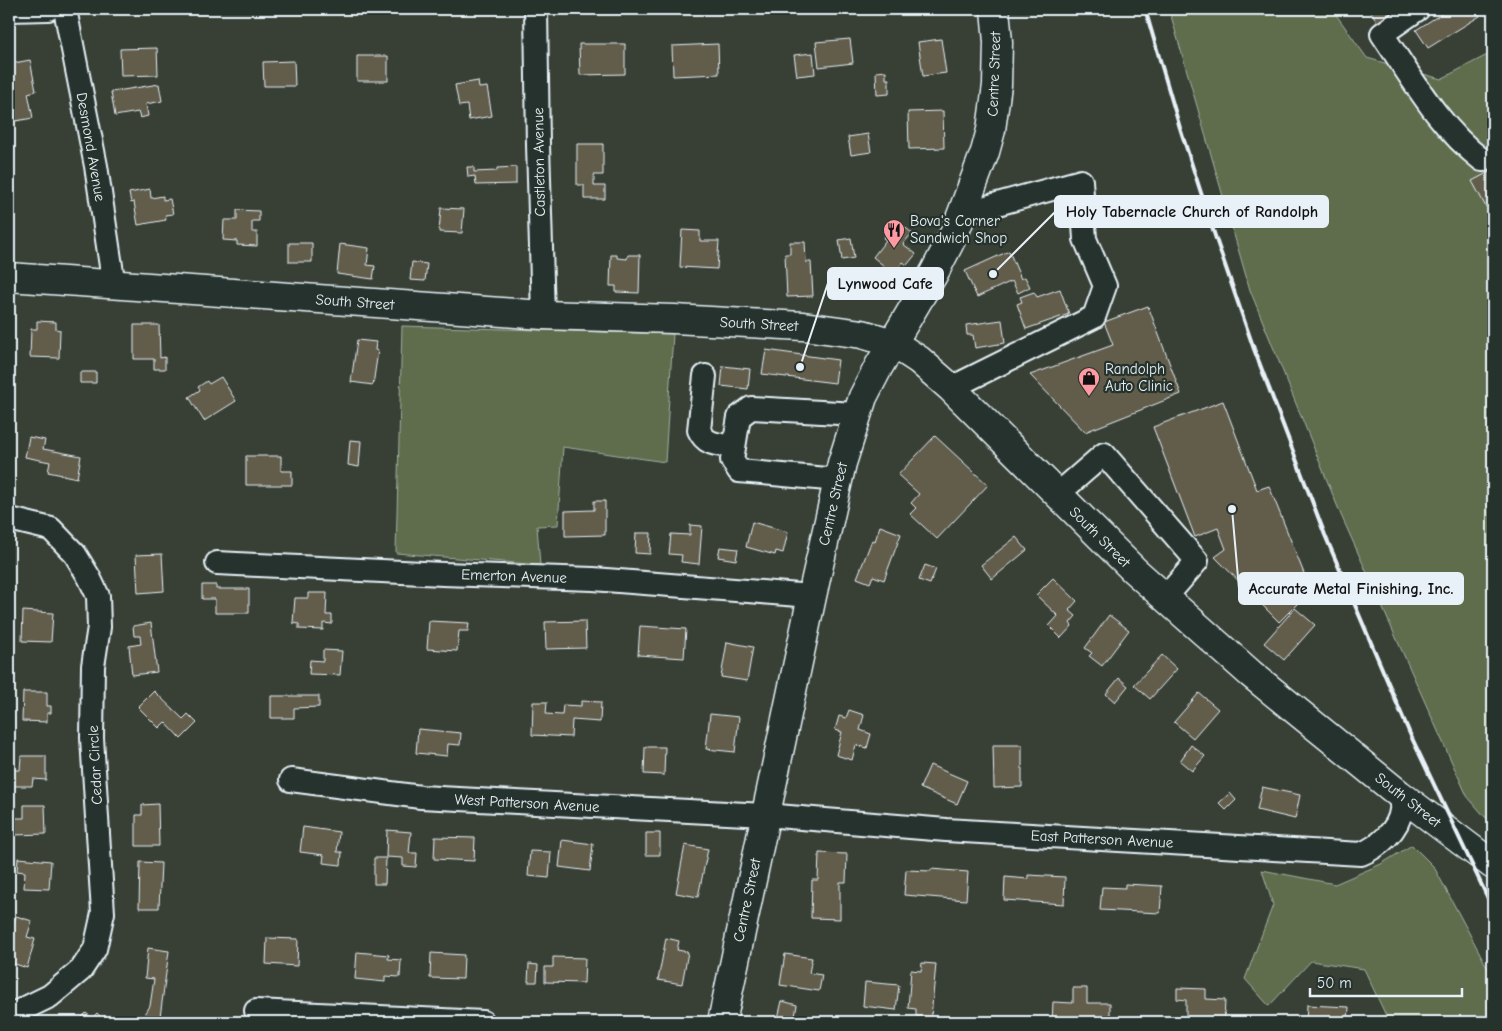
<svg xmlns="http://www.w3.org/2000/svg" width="1502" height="1031" font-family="'Comic Neue',sans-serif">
<rect width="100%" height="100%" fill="#384036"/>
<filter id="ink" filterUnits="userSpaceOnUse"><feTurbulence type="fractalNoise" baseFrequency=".02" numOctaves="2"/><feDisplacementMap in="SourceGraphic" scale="10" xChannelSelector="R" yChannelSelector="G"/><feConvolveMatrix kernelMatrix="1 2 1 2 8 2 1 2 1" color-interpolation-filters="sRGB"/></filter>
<g filter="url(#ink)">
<path fill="#5f6d4e" stroke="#a4afa3" d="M1169,9H1332L1367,58L1441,79L1493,52V823L1485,817L1467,796L1341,515L1250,290Z
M402,326L673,334L665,462L563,447L558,525L537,526L540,565L396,553Z
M1412,845L1434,867L1493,978V1022H1389L1364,969L1311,961L1269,1006L1245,979L1273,905L1262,870L1335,884L1381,864Z"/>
<path fill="#625d4b" stroke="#e8f1f8" d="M1373,9H1406L1380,26L1370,10Z
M1449,9H1476L1480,16L1428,48L1416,30Z
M850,39L853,63L819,67L816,42Z
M941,39L946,73L923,76L918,42Z
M579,44H625V74L580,75Z
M718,44L719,74L673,76L672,46Z
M157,48L158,75L121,76L120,49Z
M813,53L815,74L797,76L794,55Z
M357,56H388V81H357Z
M30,60L36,91L28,93L33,118L10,122L9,117V64Z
M294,61L295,86H264L263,62Z
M886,71V79H889V94L877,95L876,72Z
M478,81L479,88L487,87L492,116L469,120L467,105L459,106L455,85Z
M159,84L162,101L146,104L148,116L140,118L138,112L115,116L111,92Z
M943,111L944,148L909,149L908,112Z
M868,134L871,152L851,155L848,137Z
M577,144H603V175H594V186H605V199H584V185H577Z
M467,167H474V172L497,171V168L516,167V184L476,185L475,176L468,177Z
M1493,170V204L1486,207L1472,181Z
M150,189L151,198L163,196V200L170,199L173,214L165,215L166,220L138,225L134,202L131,203L129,193Z
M441,208L464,209L462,233L439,232Z
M237,210L259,211V221H252V232H257V246L237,245V241L223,240L224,220H237Z
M897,221L912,233L903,244L916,254L907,265L903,262L897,270L899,272L889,285L876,276L884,266L873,257L886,240L883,238Z
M682,230L700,231V241H719L717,269L680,267Z
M851,238L854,258L842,260L839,240Z
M790,242H805L806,262H811L813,296L787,297L785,254H790Z
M289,243H312V262H289Z
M340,244L369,248L367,265L375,266L373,279L337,274Z
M1009,251L1021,279L1025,277L1030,287L1018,293L1012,281L977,297L965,271Z
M611,255H617V258L627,259L628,255H640L639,293L616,292V286H610Z
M412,262L427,264L425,281L410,280Z
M1060,289L1069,314L1026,329L1017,304L1022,302L1020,297L1034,292L1037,297Z
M1148,306L1181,394L1085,432L1030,375L1113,345L1104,322Z
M1002,320L1005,343L975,348L973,335H967L966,325Z
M37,321L56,322V329L60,330L59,358L30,357L31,329H37Z
M134,325H159L160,358L165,357V369H154V359H134Z
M357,340L376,342L375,350L378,351L373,385L351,382Z
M766,350L838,360L835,383L762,374Z
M723,366L750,369L748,389L721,386Z
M80,372H96V383H80Z
M221,377L236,401L204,421L189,397L200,390L198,387L207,381L209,384Z
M1223,401L1257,490L1269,486L1307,581L1297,585L1303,598L1279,622L1215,557L1226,549L1218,528L1195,537L1153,427Z
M935,436L988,485L937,539L910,514L916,508L911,503L919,494L898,475Z
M29,437L45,440L43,449L81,456L77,478L48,472L50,462L25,457Z
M350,440L361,441L359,467L348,465Z
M246,456H281V471H292V485H246Z
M594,501H605V535L565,536V511L594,510Z
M752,522L788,532L783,553L776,551L775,555L746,547Z
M690,525L702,526L699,564L681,562L682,555L669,554L671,534L690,535Z
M880,526L901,534L884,580L873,576L870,583L857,578L872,540L875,541Z
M636,533H651L650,554L635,553Z
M1016,537L1027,550L992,579L981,565Z
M720,547L738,549L736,560L718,557Z
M162,554L164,591L138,593L136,555Z
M925,565L936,569L930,584L919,580Z
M1053,578L1077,601L1069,610L1076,616L1070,623L1072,626L1061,638L1049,626L1058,616L1036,595Z
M202,585H216V589H249V613H215V599H202Z
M308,593H327L326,615H332V624L323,623V630L299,629V624L293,623L295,598H308Z
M1295,608L1315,625L1284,660L1264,643Z
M23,611L53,613L51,642L22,641Z
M1109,615L1129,630L1102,666L1089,656L1092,653L1085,648Z
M429,621L469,623L468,631H459L457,651L427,649Z
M585,621L586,648L546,649L545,622Z
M151,623L157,672L132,675L129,646L141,644L140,636H134L133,626Z
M640,626L686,629L684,658L638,655Z
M727,642L753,647L747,681L721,677Z
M323,650L342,651L340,675L309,674L310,660L323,661Z
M1162,655L1177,669L1150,699L1134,685Z
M1119,678L1128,686L1115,702L1106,694Z
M154,691L183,719L188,714L197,723L181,739L165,722L159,728L138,707Z
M23,692H47V706H51V713H47V722L22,721Z
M1199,693L1218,709L1193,738L1174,722Z
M271,696H319V707L294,708V718H271Z
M581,701L601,702L600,722L572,720L571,737L532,735L533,702H547L546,714L562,715L563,705L581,706Z
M849,710L864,715L860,730L871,734L867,748L856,745L852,760L836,755L842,732L835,730L839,716L846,718Z
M710,714L739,717L735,752L706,749Z
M418,729L461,733L460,745L448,744L447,756L416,753Z
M993,745H1022V787L994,788Z
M1191,745L1205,756L1192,771L1180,761Z
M645,747H665L664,775L644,774Z
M21,756H46V780L33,779L32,786H14V770H20Z
M930,765L967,781L957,804L920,788Z
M1262,787L1300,795L1295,819L1257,810Z
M1230,793L1236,800L1226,810L1219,803Z
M158,804L159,846H136V815H142V805Z
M24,805H45L46,834L13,835V818H24Z
M303,827L339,832L337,852H342L341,865L323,863L324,855L300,852Z
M387,830L411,832L409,853H417L416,867L403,866V858L386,857Z
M646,833H660V855H646Z
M435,837L475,838L474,861L434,859Z
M562,840L593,844L590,871L559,867Z
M685,845L708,849L698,897L676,893Z
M530,851L551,852L549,878L528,876Z
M819,853L847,854L846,882H840V919L811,918L812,880H818Z
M18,858L51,861L49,889L24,888L25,872L17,871Z
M374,858H386L385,884H374Z
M140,862L161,863L159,908H139Z
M931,869L968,872L966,900L904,895L906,870L931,871Z
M1028,875L1065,877L1064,904L1004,900L1005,877L1028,879Z
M1125,884L1162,886L1160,913L1100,910L1102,887L1125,888Z
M16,916L32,921L27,937L35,939L27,968L9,962V939Z
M267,938L298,939L297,966L266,964Z
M666,938L679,941L677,950L688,952L682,984L658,980Z
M148,948L169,951L160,1017L168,1022H140L150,1006L154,979L145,978Z
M357,952L389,955L388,959L401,960L400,977L385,976V982L355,979Z
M431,953L464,955L463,979L430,978Z
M785,954L812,958L809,973L822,975L819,991L780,985Z
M553,957L585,958L584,983L545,982V967H553Z
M922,963L936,964L931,1017L916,1016V1009L908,1008L911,970L921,971Z
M529,964L538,965L537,982H528Z
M865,982L899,985L896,1010L863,1006Z
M1073,988H1087V1003H1110V1022H1052L1053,1002L1073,1003Z
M1177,988L1206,989V999L1225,1000L1224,1022H1186V1000L1177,999Z
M782,1001L797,1005L794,1022L778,1018Z
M1307,1005L1349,1007L1348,1022H1306Z
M86,1013L92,1018L97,1013L106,1022H72L75,1019L78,1021Z"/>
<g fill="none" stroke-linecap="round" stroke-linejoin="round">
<g stroke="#e8f1f8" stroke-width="26">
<path id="minor" d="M65,9L96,166L114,286
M536,9L538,145L543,315
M1418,9L1382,34C1412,78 1439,127 1482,160
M9,10L48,9
M705,376L699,430C706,446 719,444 734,447
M951,388L1094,317L1105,286L1085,239L1081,181L961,214
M838,480L739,471L732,460L739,417L751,408L856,414
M1058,494L1104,454L1197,561L1165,598
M9,521L14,520L51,529L75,554L89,577L98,596L99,627L93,666L92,738L103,913L95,949L81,970L50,996L9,1016
M217,563L443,574L593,579L812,596
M291,780L421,797L765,815L946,830L1361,854C1378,847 1399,830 1401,810C1402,805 1400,799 1399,794
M256,1011L483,1022"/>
</g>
<g stroke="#e8f1f8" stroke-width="31">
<path id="major" d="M9,277L543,315L674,319L803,326L862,334L893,343L919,360L951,388L1134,570L1251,674L1399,794L1493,865
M722,1022L812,596L842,463L863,397L879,366L934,273L955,232L985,152L991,130L997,85L998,42L995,9"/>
</g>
<use href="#minor" stroke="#26332d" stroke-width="22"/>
<use href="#major" stroke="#26332d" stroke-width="28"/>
<path stroke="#e8f1f8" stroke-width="4" d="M1145,9L1180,128L1216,239L1254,349L1325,535L1410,734L1493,909"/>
</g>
</g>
<defs>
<g id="restaurant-pin" transform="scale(1.125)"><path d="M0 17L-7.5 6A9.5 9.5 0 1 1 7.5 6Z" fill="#ff9aa2" stroke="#26332d"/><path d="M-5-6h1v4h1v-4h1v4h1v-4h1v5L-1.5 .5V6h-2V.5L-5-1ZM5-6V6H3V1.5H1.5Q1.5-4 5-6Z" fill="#111"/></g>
<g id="shop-pin" transform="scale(1.125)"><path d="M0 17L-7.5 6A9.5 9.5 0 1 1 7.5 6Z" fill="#ff9aa2" stroke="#26332d"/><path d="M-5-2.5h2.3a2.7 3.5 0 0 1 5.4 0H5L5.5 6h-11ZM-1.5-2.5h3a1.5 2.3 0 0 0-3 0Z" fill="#111"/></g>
</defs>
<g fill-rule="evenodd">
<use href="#restaurant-pin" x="894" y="230"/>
<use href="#shop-pin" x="1089" y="378"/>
</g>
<g text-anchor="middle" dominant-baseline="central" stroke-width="4.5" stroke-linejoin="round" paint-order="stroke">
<g font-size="15" fill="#e8f1f8" stroke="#26332d">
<text transform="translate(994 74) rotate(-88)">Centre Street</text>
<text transform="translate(91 147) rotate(80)">Desmond Avenue</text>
<text transform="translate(539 162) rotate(-91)">Castleton Avenue</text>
<text transform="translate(355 302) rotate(4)">South Street</text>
<text transform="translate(759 324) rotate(3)">South Street</text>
<text transform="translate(833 504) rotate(-77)">Centre Street</text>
<text transform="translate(1100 537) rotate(45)">South Street</text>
<text transform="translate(514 576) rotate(2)">Emerton Avenue</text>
<text transform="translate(95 765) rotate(-93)">Cedar Circle</text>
<text transform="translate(1408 800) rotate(38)">South Street</text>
<text transform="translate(527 803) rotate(3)">West Patterson Avenue</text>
<text transform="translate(1102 839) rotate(3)">East Patterson Avenue</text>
<text transform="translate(747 900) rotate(-78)">Centre Street</text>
</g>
<g font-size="15" fill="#e8f1f8" stroke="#26332d" text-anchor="start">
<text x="910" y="221">Bova's Corner<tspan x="910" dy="17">Sandwich Shop</tspan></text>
<text x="1105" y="369">Randolph<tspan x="1105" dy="17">Auto Clinic</tspan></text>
</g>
</g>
<path fill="none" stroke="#e8f1f8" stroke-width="2" d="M993 274L1055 212M800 367L828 283M1232 509L1239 589"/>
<g fill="#e8f1f8" stroke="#26332d" stroke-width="2">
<circle cx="993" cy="274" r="5"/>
<circle cx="800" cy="367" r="5"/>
<circle cx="1232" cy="509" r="5"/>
</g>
<g fill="#e8f1f8" stroke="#e8f1f8" stroke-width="2">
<rect x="1055" y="196" width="273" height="31" rx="5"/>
<rect x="828" y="268" width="115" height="31" rx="5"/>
<rect x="1239" y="573" width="224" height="31" rx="5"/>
</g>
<g font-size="16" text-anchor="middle" font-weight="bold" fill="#111">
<text x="1192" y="217">Holy Tabernacle Church of Randolph</text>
<text x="885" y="289">Lynwood Cafe</text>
<text x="1351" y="594">Accurate Metal Finishing, Inc.</text>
</g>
<rect width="1502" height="1031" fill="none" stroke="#26332d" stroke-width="30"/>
<rect x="15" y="15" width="1472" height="1001" fill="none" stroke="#e8f1f8" stroke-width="2" filter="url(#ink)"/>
<path d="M1310 988v8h152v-8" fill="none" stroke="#e8f1f8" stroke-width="2.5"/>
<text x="1317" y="988" font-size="15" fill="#e8f1f8" stroke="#26332d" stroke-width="4" paint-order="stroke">50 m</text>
</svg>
